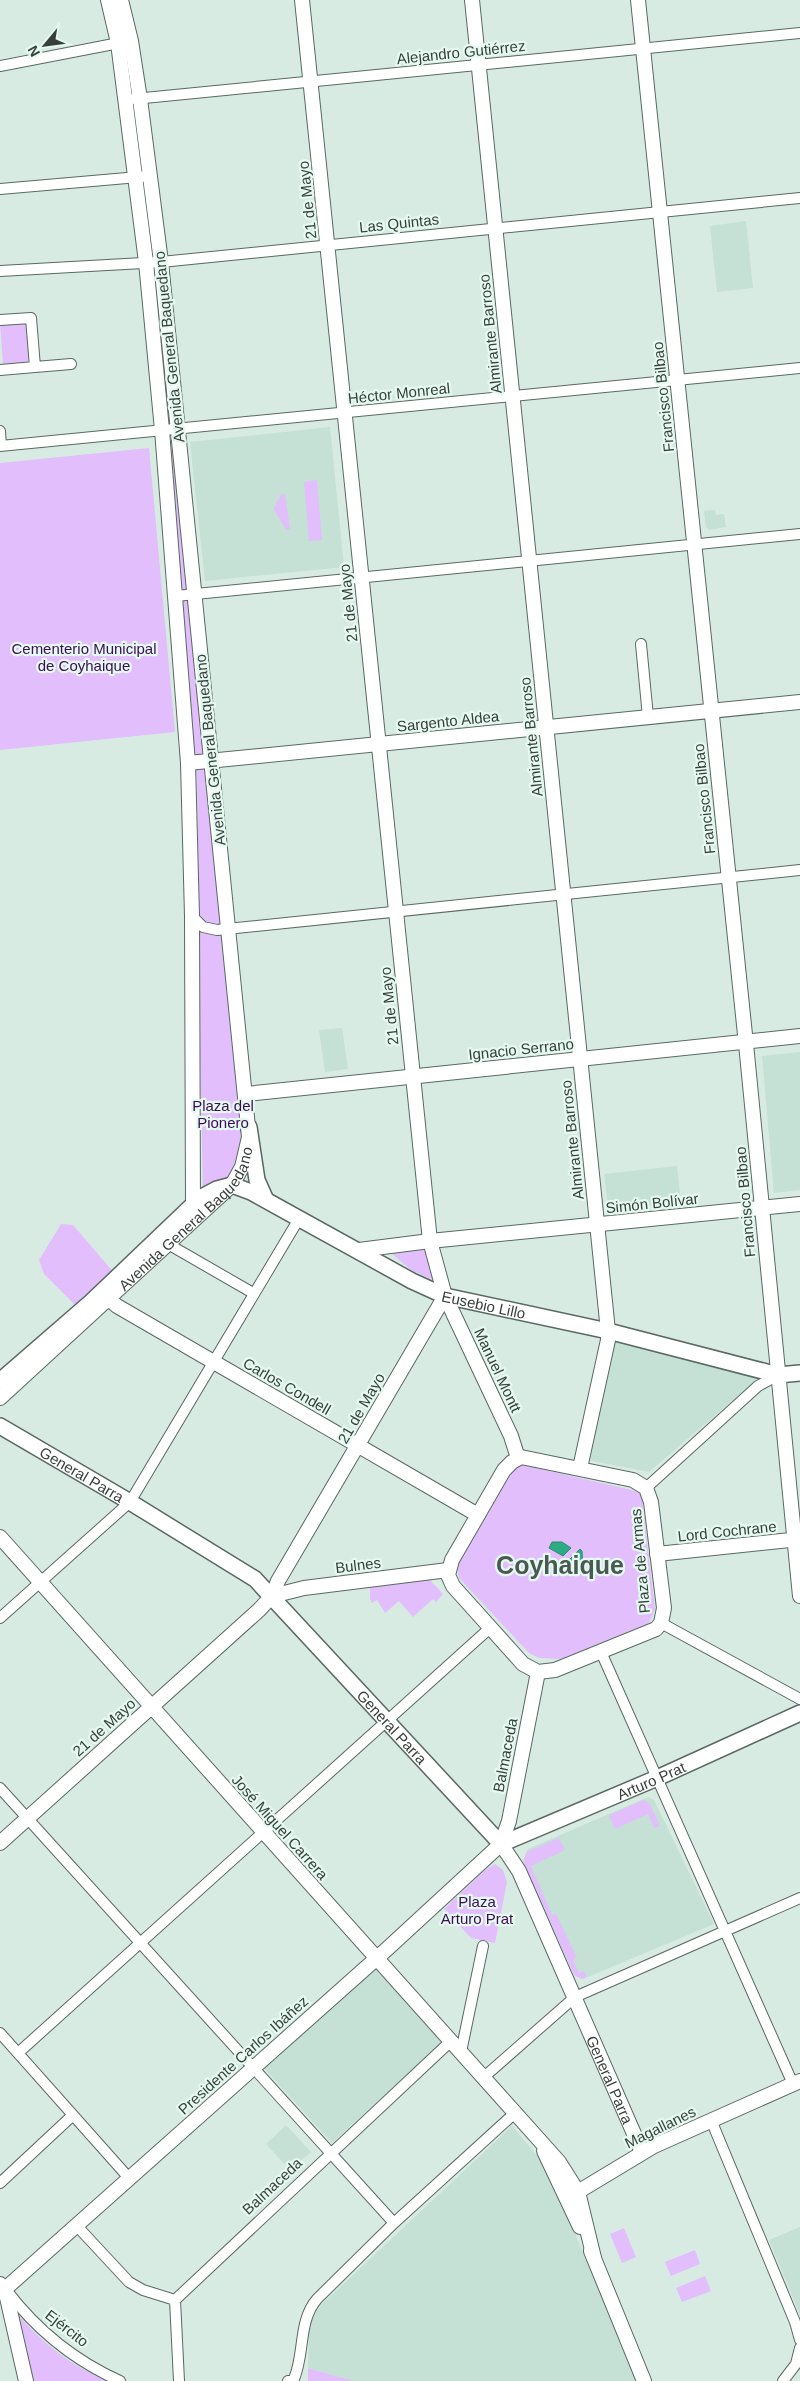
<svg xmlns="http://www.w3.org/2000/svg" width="800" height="2381" font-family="Helvetica,sans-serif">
<rect width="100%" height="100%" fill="#d8ebe3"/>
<path fill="#c5e0d4" d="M746,221L753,288L717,292L710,226Z
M330,427L344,567L205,581L190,442Z
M715,510L716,515L724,514L726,527L709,530L706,527L704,511Z
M342,1028L348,1069L325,1072L319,1030Z
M800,1052V1190L774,1193L762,1056Z
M677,1166L681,1203L609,1212L604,1174Z
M614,1337L761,1376L649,1472L587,1460Z
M648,1797L654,1800L714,1924L583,1979L576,1976L525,1855L528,1849Z
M374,1966L443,2041L332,2143L261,2065Z
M286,2125L311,2152L290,2170L266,2144Z
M512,2126L546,2166L638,2381H353L308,2368L309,2330L315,2313L323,2303Z
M800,2227V2315L769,2240Z"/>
<path fill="#e2befc" d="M157,285L170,420L168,418Z
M26,319L31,362L3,366L0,321Z
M149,448L175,732L0,750V463Z
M170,448L174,449L192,613L205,779L244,1126L237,1165L230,1178L203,1194L198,947L199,914L197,780Z
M317,480L322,540L309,541L304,482Z
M281,494H285L290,529L286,530L274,509Z
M61,1224L73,1225L116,1275L79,1309L44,1274L39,1260Z
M426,1249L433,1280L411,1270L392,1254L402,1251Z
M523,1465L632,1490L639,1493L642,1498L655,1609L649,1623L561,1659L539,1658L529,1653L459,1578L457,1567L513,1470Z
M430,1580L443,1594L436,1602L433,1599L413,1617L399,1601L385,1613L377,1600L372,1603L370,1599V1587Z
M644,1800L650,1804L660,1826L654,1828L648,1814L615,1829L609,1815Z
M559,1838L565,1850L531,1866L552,1915L556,1914L577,1958L573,1960L579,1973L584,1971L587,1976L582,1979L574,1975L523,1861L527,1852Z
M495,1864L503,1870L507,1882L495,1943L471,1938L444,1909L485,1870Z
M624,2228L636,2257L622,2263L610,2234Z
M695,2250L700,2264L671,2276L665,2262Z
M705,2276L711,2291L682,2302L676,2288Z
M16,2312C43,2344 69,2364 107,2381H31Z
M308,2368L353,2381H308Z"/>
<path fill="#2cac86" stroke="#2f8b70" d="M552,1542H562L571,1548L563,1556L549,1548Z
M580,1549L582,1551L583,1569L569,1560Z"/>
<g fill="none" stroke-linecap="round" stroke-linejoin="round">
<g stroke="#596962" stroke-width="12">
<path id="street" d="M0,66L124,42
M134,99L800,33
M0,189L150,176
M0,271L161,262L800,198
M0,320L31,318L35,367L0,370
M35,367L71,364
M0,431L1,446
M0,446L800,368
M176,596L800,534
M641,644L648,717
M192,916L203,927L217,930L800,870
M168,1244L253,1293
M646,1488L758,1386L778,1375
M0,1618L130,1502L300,1217
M661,1623L800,1699
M601,1652L793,2084
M0,1788L394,2223
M0,2033L129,2178
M461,2052L483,1946
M18,2053L490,1628
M484,2077L575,1997L800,1898
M711,2120L795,2322L800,2340
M0,2183L73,2115
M76,2225L129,2282L143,2290L175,2300
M7,2291C37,2330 75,2361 120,2381
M179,2381L175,2300L451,2041
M288,2381L294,2379C305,2353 298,2321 317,2299L394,2223L516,2112
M783,2381L796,2364L800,2348"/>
</g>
<g stroke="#596962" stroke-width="16">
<g id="secondary">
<path d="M108,0L118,43L146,262L162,430L188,763L192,916L193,1205"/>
<path d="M302,0L430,1241L445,1296L511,1436L518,1458"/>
<path d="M472,0L608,1331V1340L580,1468"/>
<path d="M638,0L747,1054L800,1596"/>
<path d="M188,763L800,702"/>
<path d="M246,1094L800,1036"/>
<path d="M359,1250L430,1241L800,1204"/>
<path d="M102,1293L117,1306L478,1515"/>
<path id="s1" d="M0,1398L232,1185L242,1167L249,1137L161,262L140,99L131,41L121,0"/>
<path d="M521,1457L633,1480L646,1488L651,1502L664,1608L661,1623L656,1629L555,1670L538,1672L523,1664L453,1586L448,1575L452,1560L504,1470L512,1462Z"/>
<path d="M0,1537L559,2162L578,2192L594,2258"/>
<path d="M657,1554L800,1539"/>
<path d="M272,1596L304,1588L448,1570"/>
<path d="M0,1843L259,1610L272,1596L278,1581L445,1296"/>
<path id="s2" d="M501,1844L519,1871L642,2152"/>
<path d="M544,2151L580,2227"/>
<path d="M571,2196L654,2146L800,2081"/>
<path d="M591,2251L644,2381"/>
<path d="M0,2284L5,2289L26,2381"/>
<path d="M5,2289L387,1949L501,1844L509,1821L538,1672"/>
</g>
</g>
<g stroke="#596962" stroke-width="18">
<g id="primary">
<path d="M249,1127L257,1180L265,1198"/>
<path id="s3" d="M0,1381L91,1302L200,1198L217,1189L232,1185L251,1192L412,1281L445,1296L608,1331L778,1375L800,1373"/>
<path id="s4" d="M0,1426L130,1502L255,1579L501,1844L657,1778L800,1713"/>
</g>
</g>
<use href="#street" stroke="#fff" stroke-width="10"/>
<use href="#secondary" stroke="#fff" stroke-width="14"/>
<use href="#primary" stroke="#fff" stroke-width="15"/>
</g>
<g text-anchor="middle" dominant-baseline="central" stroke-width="4.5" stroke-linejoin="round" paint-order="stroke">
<g font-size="15" fill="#373f3c" stroke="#e5f9f0">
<text transform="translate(461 52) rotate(-6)">Alejandro Gutiérrez</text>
<text transform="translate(307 200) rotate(-96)">21 de Mayo</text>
<text transform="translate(399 223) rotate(-6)">Las Quintas</text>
<text transform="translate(490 334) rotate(-96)">Almirante Barroso</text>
<text transform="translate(169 347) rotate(-96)">Avenida General Baquedano</text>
<text transform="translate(399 393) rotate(-6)">Héctor Monreal</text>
<text transform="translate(663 397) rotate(-96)">Francisco Bilbao</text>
<text transform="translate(348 603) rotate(-96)">21 de Mayo</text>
<text transform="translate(448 721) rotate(-6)">Sargento Aldea</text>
<text transform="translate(531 737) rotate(-96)">Almirante Barroso</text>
<text transform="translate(210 750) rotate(-96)">Avenida General Baquedano</text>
<text transform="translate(704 799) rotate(-96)">Francisco Bilbao</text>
<text transform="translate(389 1006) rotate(-96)">21 de Mayo</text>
<text transform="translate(521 1049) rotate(-6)">Ignacio Serrano</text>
<text transform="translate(572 1140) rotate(-96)">Almirante Barroso</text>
<text transform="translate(745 1202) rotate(-95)">Francisco Bilbao</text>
<text transform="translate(652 1203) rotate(-6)">Simón Bolívar</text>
<text stroke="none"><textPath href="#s1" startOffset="260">Avenida General Baquedano</textPath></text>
<text stroke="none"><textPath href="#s3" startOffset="586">Eusebio Lillo</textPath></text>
<text transform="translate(498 1370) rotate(65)">Manuel Montt</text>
<text transform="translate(287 1386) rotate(30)">Carlos Condell</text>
<text transform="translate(361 1408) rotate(-60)">21 de Mayo</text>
<text stroke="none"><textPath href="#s4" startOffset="95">General Parra</textPath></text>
<text transform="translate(727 1531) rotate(-6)">Lord Cochrane</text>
<text transform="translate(640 1561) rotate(-95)">Plaza de Armas</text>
<text transform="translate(358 1565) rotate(-7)">Bulnes</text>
<text transform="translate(104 1727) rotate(-42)">21 de Mayo</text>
<text stroke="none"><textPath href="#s4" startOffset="499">General Parra</textPath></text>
<text transform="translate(505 1755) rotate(-79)">Balmaceda</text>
<text stroke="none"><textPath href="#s4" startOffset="822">Arturo Prat</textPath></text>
<text transform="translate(280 1827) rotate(48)">José Miguel Carrera</text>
<text transform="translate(243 2055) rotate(-42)">Presidente Carlos Ibáñez</text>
<text stroke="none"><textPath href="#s2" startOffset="260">General Parra</textPath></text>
<text transform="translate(660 2127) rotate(-26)">Magallanes</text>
<text transform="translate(272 2186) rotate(-43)">Balmaceda</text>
<text transform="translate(67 2328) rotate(38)">Ejército</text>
</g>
<g font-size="15" fill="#3c0c54" stroke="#e5f9f0">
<text x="84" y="648">Cementerio Municipal<tspan x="84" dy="17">de Coyhaique</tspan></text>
<text x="223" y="1105">Plaza del<tspan x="223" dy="17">Pionero</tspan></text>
<text x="477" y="1901">Plaza<tspan x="477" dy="17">Arturo Prat</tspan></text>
</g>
<g font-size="25" font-weight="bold" fill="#495952" stroke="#e5f9f0">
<text x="560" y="1565">Coyhaique</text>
</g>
</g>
<g transform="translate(45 45) rotate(241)" stroke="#e5f9f0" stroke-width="4" paint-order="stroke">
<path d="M0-4L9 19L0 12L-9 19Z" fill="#373f3c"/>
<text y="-8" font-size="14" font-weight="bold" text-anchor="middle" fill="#373f3c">N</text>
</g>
</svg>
